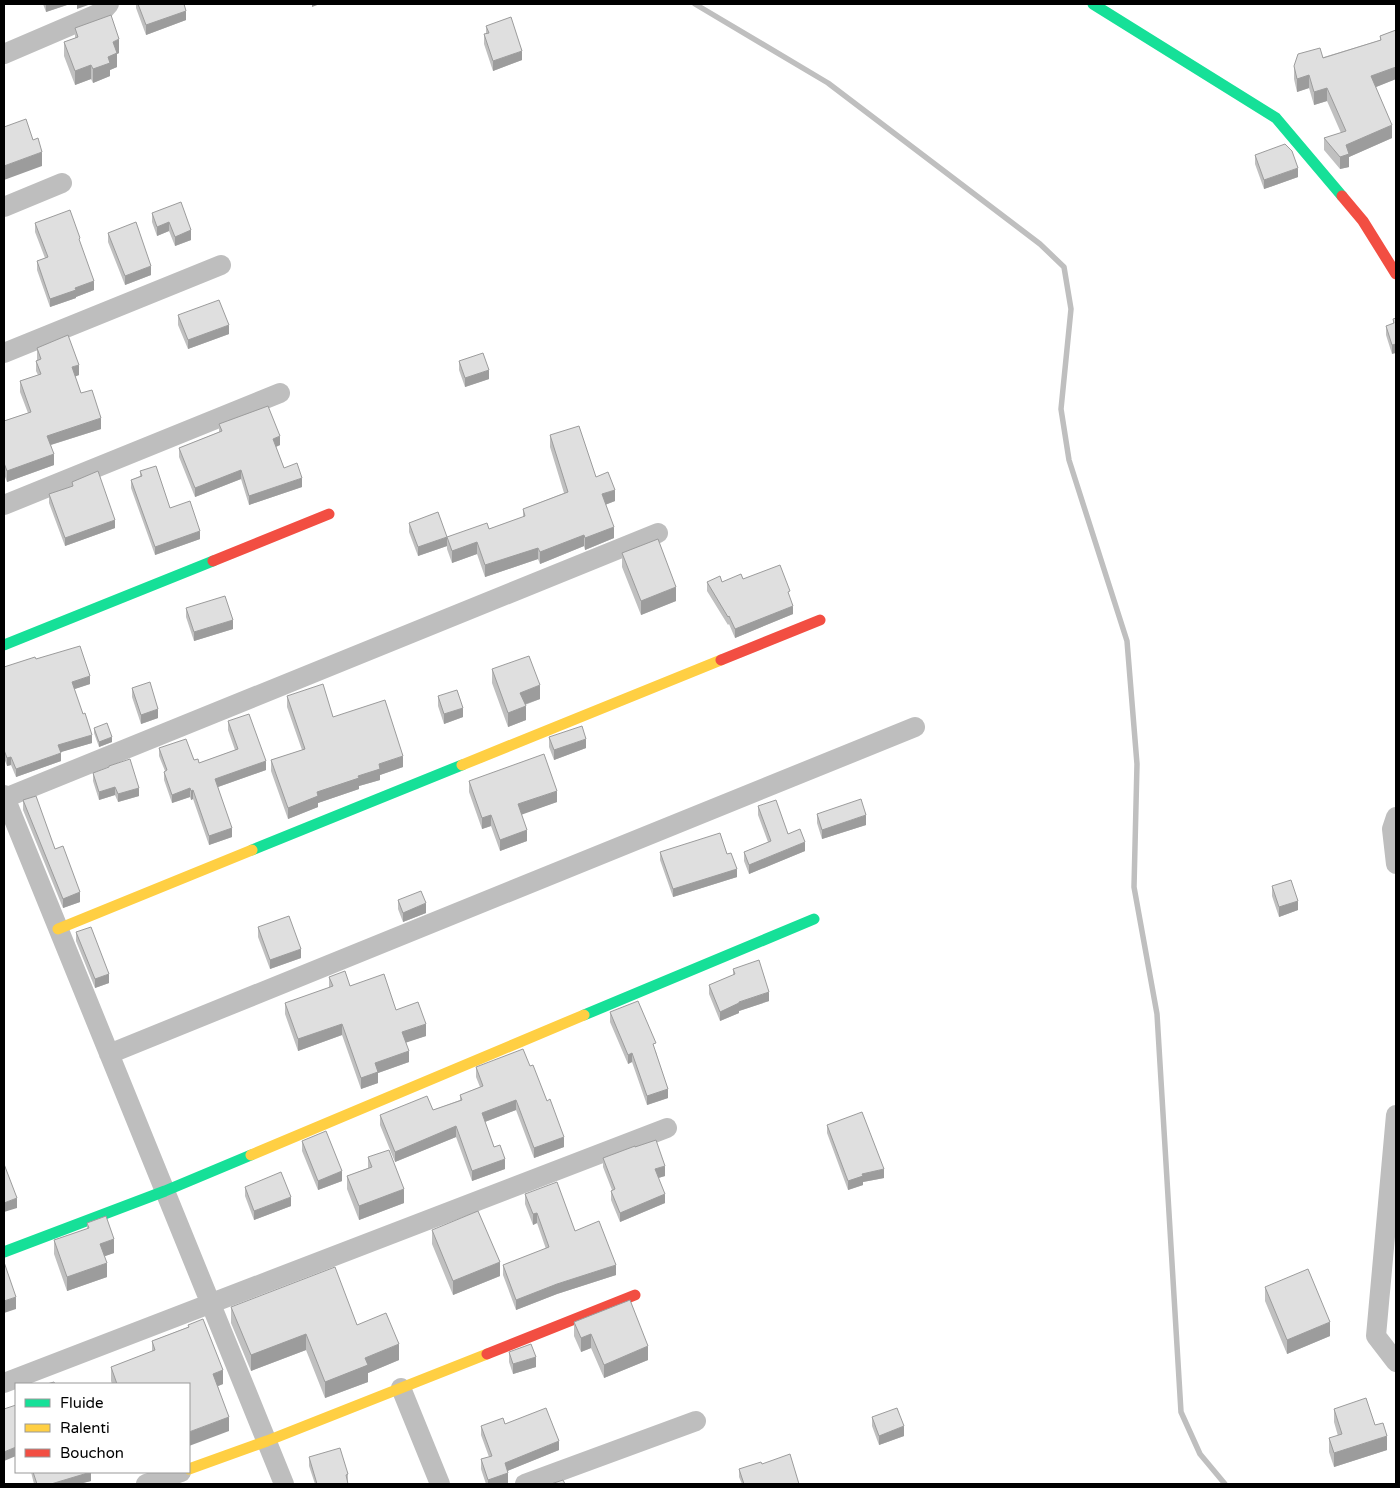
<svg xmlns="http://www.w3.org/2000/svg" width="1400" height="1488" font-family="'Varela Round',sans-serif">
<rect width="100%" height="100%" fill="#fff"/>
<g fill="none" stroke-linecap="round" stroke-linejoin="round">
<path stroke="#bfbfbf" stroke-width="5.5" d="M695,4L828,83L1040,244L1064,267L1071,309L1061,409L1069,460L1127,641L1137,764L1134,887L1157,1014L1181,1412L1200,1454L1225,1484"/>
<path stroke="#bebebe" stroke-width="20" d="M4,54L102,12L109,4
M4,207L62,183
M4,353L221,265
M4,505L280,393
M4,795L284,1484
M5,798L658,533
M1396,817L1392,829L1396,864
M109,1054L915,727
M1396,1115L1376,1336L1396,1362
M4,1383L667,1128
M401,1388L440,1484
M146,1484L181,1472
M525,1484L696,1421"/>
<path stroke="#16e098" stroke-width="11" d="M1093,4L1276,118L1342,196
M4,645L213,561
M252,850L462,765
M584,1015L814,919
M4,1252L165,1191L251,1155"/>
<path stroke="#ffcf43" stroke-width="11" d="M462,765L721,660
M58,929L252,850
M251,1155L584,1015
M189,1469L267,1441L487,1354"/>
<path stroke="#f24e42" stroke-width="11" d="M1342,196L1363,221L1396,274
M213,561L329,514
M721,660L820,620
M487,1354L635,1295"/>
</g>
<path fill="#c0c0c0" d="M43,4H70L46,12Z
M136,4H184L186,20L146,35L136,8Z
M486,26L522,60L493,71L484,44V34H486Z
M75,28L119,53L117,54V67L110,70V76L93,83L91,79L75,85L64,56V42L75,38Z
M1396,30V79L1376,87L1392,138L1349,157V167L1340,169L1324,150V138L1341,133L1327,101L1314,105L1309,88L1297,92L1294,79V66L1380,40V36Z
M1255,155L1298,177L1264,189L1255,164Z
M152,213L191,230V240L175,246L169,231L157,236L152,222Z
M35,223L80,243L94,290L76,297V298L50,307L37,270V261L45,258L35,232Z
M108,233L151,275L125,285L108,242Z
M178,315L229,334L188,349L178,325Z
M1396,318L1392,354L1386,335V326L1393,324V319Z
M37,348L79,375L75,376L81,393L101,429L51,445L54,465L7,482L4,474V421L28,413L20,392V381L38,375L36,371V361L37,360Z
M459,361L489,379L465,387L459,370Z
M219,424L280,445L276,447L284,468L302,487L249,505L241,479L195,497L179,457V448L219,432Z
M550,435L596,477L615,501L605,505L614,538L585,550L584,546L540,564L538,559L485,577L477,554L452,563L447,549V537L489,529L523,517V509L564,493L550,447Z
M140,471L170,508L200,539L155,555L131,488V480L140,476Z
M72,482L115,528L65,546L49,503V494L72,486Z
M409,523L447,546L418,556L409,532Z
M622,553L676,601L641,615L622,567Z
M743,579L790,599L793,614L735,638L729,624L728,625L707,591V582H722Z
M186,608L233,629L194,641L186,617Z
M36,659L90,684L74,689L92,743L60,752L61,761L16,777L11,765L7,766L4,758V667Z
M492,669L540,699L525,705L526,720L508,727L492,683Z
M132,688L158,718L141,724L132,697Z
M287,696L333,717L403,767L380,775V780L359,786V789L318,803V807L288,819L271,771V760L302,750L287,707Z
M438,696L463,717L444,724L438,706Z
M228,721L266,770L218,787L232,837L209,845L193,799L191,800L190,797L172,803L164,780V772L165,771L159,756V748L199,763L235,750L228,730Z
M94,728L112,742L99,747L94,733Z
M549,737L586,748L554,760L549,747Z
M109,766L139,796L118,802L115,795L99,800L93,781V773L109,767Z
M469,781L557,802L521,814L527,841L500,851L491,826L482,829L469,792Z
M23,800L55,849L80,902L63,908L23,810Z
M758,806L788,834L805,851L749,874L744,861V852L768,842L758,815Z
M817,814L866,825L822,839L817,823Z
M660,852L727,854L737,877L673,897L660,860Z
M1272,886L1298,910L1279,917L1272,896Z
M398,900L426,913L403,922L398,909Z
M258,927L301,958L270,969L258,937Z
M76,932L109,983L95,988L76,941Z
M733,969L769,1001L739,1011V1013L720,1021L709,994V985L733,975Z
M329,977L350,986L396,1010L426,1036L406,1042L409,1062L378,1073V1083L361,1089L342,1035L298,1051L285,1014V1003L329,988Z
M610,1012L656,1052L668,1098L647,1105L632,1062L628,1064L610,1022Z
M530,1066L564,1147L534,1158L516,1110L485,1122L494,1147L505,1169L472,1181L456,1137L395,1162L380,1125V1115L433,1110L460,1100V1095L480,1087L476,1077V1067Z
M827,1125L884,1178L863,1182V1185L848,1190L827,1133Z
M302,1141L342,1181L318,1190L302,1151Z
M635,1147L665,1176L658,1178L665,1203L620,1222L611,1200V1191L612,1190L603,1167V1158Z
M368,1157L404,1203L359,1220L347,1189V1176L368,1168Z
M245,1187L291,1206L254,1220L245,1196Z
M525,1194L575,1231L616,1275L557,1294L516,1310L503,1275V1265L546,1249L537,1223L533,1225L525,1204Z
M87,1223L114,1253L104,1256L107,1277L67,1291L54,1254V1240L87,1229Z
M432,1230L500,1276L453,1295L432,1244Z
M1265,1287L1330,1336L1287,1354L1265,1301Z
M231,1307L357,1325L399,1360L368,1373V1382L325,1398L306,1350L251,1371L231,1323Z
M574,1322L648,1360L604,1378L591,1348L581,1352L574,1336Z
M188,1325L223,1384L218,1386L229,1431L189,1384H112L111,1381V1367L152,1352V1341L188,1327Z
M509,1352L536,1367L513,1374L509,1362Z
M1334,1409L1375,1425L1387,1450L1334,1467L1329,1452V1438L1338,1436L1334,1422Z
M872,1417L904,1436L879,1445L872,1426Z
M505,1424L559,1450L507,1471L508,1483L503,1484H486L481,1469V1459L489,1457L481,1435V1426Z
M309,1457L348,1474V1484H315L309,1466Z
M762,1464L799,1484H742L739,1477V1469Z
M31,1472H91V1481L79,1484H34Z"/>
<path fill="#9c9c9c" d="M46,4H70L46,12Z
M77,4H91L77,9Z
M312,4H320L312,7Z
M186,11V20L146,35V25Z
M119,39V53L117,54V67L110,70V76L93,83V69L108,57L113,42Z
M522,51V60L493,71V61Z
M91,65V79L75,85V71Z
M1396,67V79L1371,89V76Z
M1309,75V88L1297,92V79Z
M1327,88V101L1314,105V92Z
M1392,125V138L1349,157V167L1340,169V157L1346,145Z
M42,152V166L4,180V166Z
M1298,168V177L1264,189V180Z
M169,222V231L157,236V227Z
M191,230V240L175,246V237Z
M151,266V275L125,285V276Z
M94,281V290L76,297V298L50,307V299L75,288Z
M229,325V334L188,349V340Z
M1396,344V353L1392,354V345Z
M79,365V375L72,378V367Z
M489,370V379L465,387V378Z
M101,418V429L47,446V436Z
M280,436V445L273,448V439Z
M54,454V465L7,482V471Z
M241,470V479L195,497V488Z
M302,478V487L249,505V496Z
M615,490V501L602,506V494Z
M115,520V528L65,546V538Z
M614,527V538L585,550V538Z
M200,531V539L155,555V547Z
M584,535V546L540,564V552Z
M447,537V546L418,556V547Z
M477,542V554L452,563V551Z
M538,548V559L485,577V565Z
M676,587V601L641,615V601Z
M793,606V614L735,638V629Z
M233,620V629L194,641V632Z
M90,676V684L72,690V682Z
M540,685V699L520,706V693Z
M526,706V720L508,727V713Z
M463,708V717L444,724V714Z
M158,709V718L141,724V715Z
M92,735V743L58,753V745Z
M112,737V742L99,747V742Z
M586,739V748L554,760V750Z
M61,753V761L16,777V769Z
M403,756V767L380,775V780L359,786V789L318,803V807L288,819V808L317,792L358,776L379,764Z
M11,757V765L7,766V758Z
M266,761V770L215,788V779Z
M115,787V795L99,800V792Z
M139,788V796L118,802V794Z
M190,788V797L172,803V795Z
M193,790V799L191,800V791Z
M557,791V802L518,816V804Z
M491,815V826L482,829V818Z
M866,815V825L822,839V830Z
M232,828V837L209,845V836Z
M527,830V841L500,851V840Z
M805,842V851L749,874V865Z
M737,869V877L673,897V889Z
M80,892V902L63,908V899Z
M1298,901V910L1279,917V907Z
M426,903V913L403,922V913Z
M301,949V958L270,969V960Z
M109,974V983L95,988V979Z
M769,992V1001L739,1011V1013L720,1021V1012L739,1002Z
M342,1024V1035L298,1051V1039Z
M426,1024V1036L402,1044V1032Z
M409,1051V1062L378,1073V1083L361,1089V1078L375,1063Z
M632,1053V1062L628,1064V1055Z
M668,1089V1098L647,1105V1096Z
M516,1100V1110L482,1123V1113Z
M456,1126V1137L395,1162V1152Z
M564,1137V1147L534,1158V1148Z
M505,1159V1169L472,1181V1171Z
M665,1166V1176L655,1179V1169Z
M884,1169V1178L863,1182V1185L848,1190V1181L862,1174Z
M342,1171V1181L318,1190V1181Z
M404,1189V1203L359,1220V1206Z
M665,1194V1203L620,1222V1213Z
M291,1197V1206L254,1220V1211Z
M17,1198V1208L4,1212V1203Z
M537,1213V1223L533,1225V1214Z
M114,1239V1253L100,1258V1244Z
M500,1262V1276L453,1295V1281Z
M107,1263V1277L67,1291V1277Z
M616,1265V1275L557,1294L516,1310V1300L557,1284Z
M16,1297V1309L4,1313V1301Z
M1330,1322V1336L1287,1354V1340Z
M306,1334V1350L251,1371V1355Z
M591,1334V1348L581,1352V1338Z
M399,1344V1360L368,1373V1382L325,1398V1382L365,1358Z
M648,1346V1360L604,1378V1365Z
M536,1357V1367L513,1374V1364Z
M223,1370V1384L213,1388V1374Z
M229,1417V1431L189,1446V1432Z
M904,1426V1436L879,1445V1436Z
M1387,1436V1450L1334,1467V1453Z
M559,1441V1450L505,1472V1463Z
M16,1447V1456L4,1461V1452Z
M91,1472V1481L79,1484H51Z
M508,1473V1483L503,1484H488V1480Z"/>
<path fill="#dfdfdf" stroke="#9c9c9c" d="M138,4H184L186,11L146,25Z
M111,15L119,39L113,42L117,53L108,57L110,63L93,69L91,65L75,71L64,42L78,37L75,28Z
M511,17L522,51L493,61L484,34L489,33L486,26Z
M1396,30V67L1371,76L1392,125L1346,145L1349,154L1340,157L1324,138L1346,131L1327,88L1314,92L1309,75L1297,79L1294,66L1298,54L1320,48L1323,58L1381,40L1380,36Z
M26,119L33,140L38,138L42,152L4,166V127Z
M1285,144L1292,151L1298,168L1264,180L1255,155Z
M181,202L191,230L175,237L169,222L157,227L152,213Z
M70,210L80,238L79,239L94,281L75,288L76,290L50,299L37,261L48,257L35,223Z
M136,222L151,266L125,276L108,233Z
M219,300L229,325L188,340L178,315Z
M1396,318V344L1392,345L1386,326L1394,323L1393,319Z
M68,335L79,365L72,367L81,393L92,390L101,418L47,436L54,454L7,471L4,463V421L31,412L20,381L41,374L36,361L41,359L37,348Z
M483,353L489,370L465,378L459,361Z
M268,406L280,436L273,439L284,468L297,463L302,478L249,496L241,470L195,488L179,448L222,431L219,424Z
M579,426L596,477L608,472L615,490L602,494L614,527L585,538L584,535L540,552L538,548L485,565L477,542L452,551L447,537L487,523L489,529L525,516L523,509L568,492L550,435Z
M156,466L170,508L190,501L200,531L155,547L131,480L142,476L140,471Z
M98,471L115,520L65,538L49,494L73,486L72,482Z
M438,512L447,537L418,547L409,523Z
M658,539L676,587L641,601L622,553Z
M780,565L790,591L788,592L793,606L735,629L729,616L728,617L707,582L720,576L722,582L741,574L743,579Z
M225,596L233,620L194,632L186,608Z
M80,646L90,676L72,682L83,714L85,713L92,735L58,745L61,753L16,769L11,757L7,758L4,750V667L35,657L36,659Z
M529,656L540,685L520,693L526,706L508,713L492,669Z
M150,682L158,709L141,715L132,688Z
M323,684L333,717L385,700L403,756L379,764L380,769L358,776L359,778L317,792L318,796L288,808L271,760L305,749L287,696Z
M457,690L463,708L444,714L438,696Z
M249,714L266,761L215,779L232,828L209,836L193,790L191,791L190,788L172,795L164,772L167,770L159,748L186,739L194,760L198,759L199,763L238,749L228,721Z
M107,723L112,737L99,742L94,728Z
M582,726L586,739L554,750L549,737Z
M544,754L557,791L518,804L527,830L500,840L491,815L482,818L469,781Z
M130,759L139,788L118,794L115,787L99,792L93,773L109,767V766Z
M36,796L55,849L63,846L80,892L63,899L23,800Z
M861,799L866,815L822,830L817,814Z
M776,800L788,834L800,829L805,842L749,865L744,852L771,841L758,806Z
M720,833L727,854L731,853L737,869L673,889L660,852Z
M1291,880L1298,901L1279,907L1272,886Z
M421,891L426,903L403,913L398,900Z
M289,916L301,949L270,960L258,927Z
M91,927L109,974L95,979L76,932Z
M759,960L769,992L739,1002V1003L720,1012L709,985L735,974L733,969Z
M345,971L350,986L384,974L396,1010L418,1002L426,1024L402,1032L409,1051L375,1063L378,1072L361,1078L342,1024L298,1039L285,1003L333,986L329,977Z
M638,1001L656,1043L653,1044L668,1089L647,1096L632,1053L628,1055L610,1012Z
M523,1049L530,1066L533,1065L547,1101L550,1099L564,1137L534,1148L516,1100L482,1113L494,1147L500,1145L505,1159L472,1171L456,1126L395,1152L380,1115L427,1096L433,1110L462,1100L460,1095L483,1086L476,1067Z
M862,1112L884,1169L862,1174L863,1176L848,1181L827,1125Z
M326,1131L342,1171L318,1181L302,1141Z
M656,1140L665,1166L655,1169L665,1194L620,1213L611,1191L615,1189L603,1158L635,1146V1147Z
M389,1150L404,1189L359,1206L347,1176L372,1167L368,1157Z
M4,1164L17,1198L4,1203Z
M281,1172L291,1197L254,1211L245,1187Z
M557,1182L575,1231L599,1221L616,1265L557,1284L516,1300L503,1265L549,1247L537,1213L533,1214L525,1194Z
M478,1211L500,1262L453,1281L432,1230Z
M106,1216L114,1239L100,1244L107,1263L67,1277L54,1240L89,1228L87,1223Z
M4,1262L16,1297L4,1301Z
M335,1267L357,1325L386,1313L399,1344L365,1358L368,1365L325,1382L306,1334L251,1355L231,1307Z
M1308,1269L1330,1322L1287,1340L1265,1287Z
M630,1300L648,1346L604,1365L591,1334L581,1338L574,1322Z
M203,1319L223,1370L213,1374L229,1417L189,1432V1384H117L111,1367L155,1350L152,1341L189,1327L188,1325Z
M531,1344L536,1357L513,1364L509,1352Z
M54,1382L55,1384H47Z
M1366,1398L1375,1425L1383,1423L1387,1436L1334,1453L1329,1438L1342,1434L1334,1409Z
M16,1405V1447L4,1452V1409Z
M546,1408L559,1441L505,1463L508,1473L488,1480L481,1459L492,1456L481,1426L503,1418L505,1424Z
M897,1408L904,1426L879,1436L872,1417Z
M340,1448L348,1474L346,1475L348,1484H317L309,1457Z
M790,1454L799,1484H744L739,1469L761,1462L762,1464Z
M33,1472H91L51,1484H37Z
M563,1480L565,1484H551Z"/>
<rect width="1400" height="1488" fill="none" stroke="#000000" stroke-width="10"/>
<rect x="15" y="1383" width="175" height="90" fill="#ffffff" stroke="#999999"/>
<rect x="25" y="1399" width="25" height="8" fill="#16e098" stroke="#999999"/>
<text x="60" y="1408" font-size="15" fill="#000000">Fluide</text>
<rect x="25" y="1424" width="25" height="8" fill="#ffcf43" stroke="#999999"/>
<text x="60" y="1433" font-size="15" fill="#000000">Ralenti</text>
<rect x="25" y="1449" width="25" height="8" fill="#f24e42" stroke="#999999"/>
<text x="60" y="1458" font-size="15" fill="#000000">Bouchon</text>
</svg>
